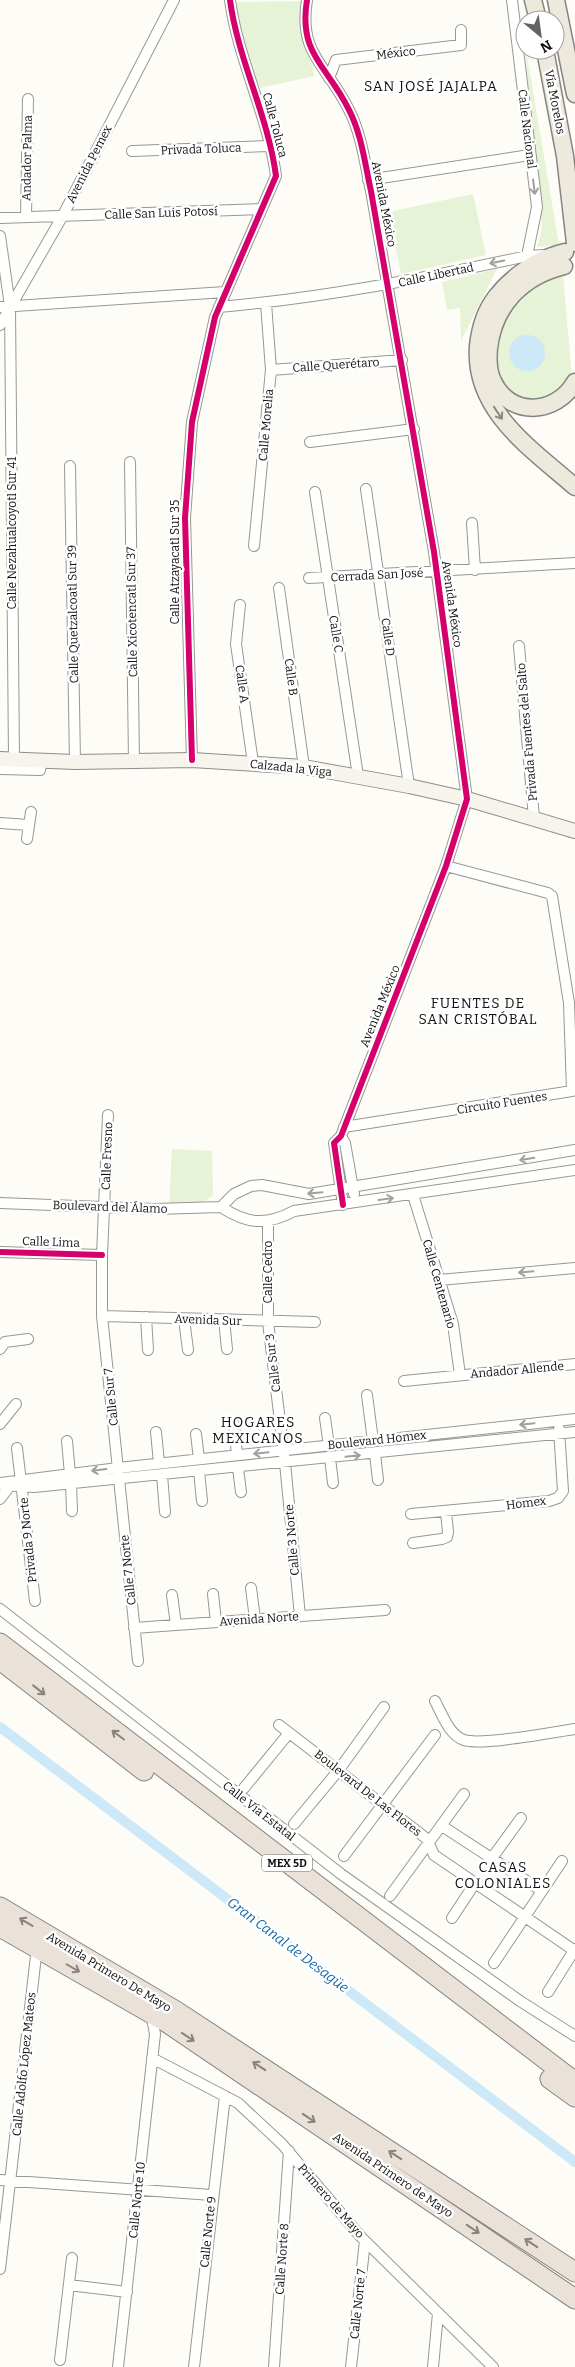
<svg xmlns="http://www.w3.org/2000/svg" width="575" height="2367" font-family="Bitter,serif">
<rect width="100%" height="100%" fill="#fdfcf7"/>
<path fill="#e7f3d7" d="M302,1L300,31L315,76L260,88C248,62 235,30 237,2Z
M525,50H526L559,245L537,247L542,228Z
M473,194L486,255L401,274L388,212Z
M497,269L461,341L460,308L447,310L442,282Z
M563,274L572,378L567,388L542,402L513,398C508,391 501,384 497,376C494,371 496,360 496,353C497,310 525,286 563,274Z
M172,1149L212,1151L213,1195L203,1203L169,1206Z"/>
<path fill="#cde8f7" d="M509 353a18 18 0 1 1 36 0a18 18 0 1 1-36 0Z"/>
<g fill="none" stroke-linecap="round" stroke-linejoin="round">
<path stroke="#cde8f7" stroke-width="10" d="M0,1727L575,2162"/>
<g stroke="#979795" stroke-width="12">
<path id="street" d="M307,0C298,55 328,66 349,110C362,135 365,165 371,191L434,552L467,799L446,866L341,1136L334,1143L343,1205
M512,0L537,207L527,256
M329,78L336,60L461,45V30
M132,151L270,146
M368,180L530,155
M26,217L28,99
M0,218L261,209
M0,236L10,306L14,759
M0,307L225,292
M219,307C323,298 425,278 527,256L545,255
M0,325L62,217L174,0
M271,370L402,360
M310,442L414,429
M130,462L134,762
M70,466L75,762
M366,489L409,786
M315,492L358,776
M472,523L475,570
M254,546L271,370L266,303
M309,578L575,563
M279,588L304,767
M240,605L236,644L253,763
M519,646L534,818
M192,760L185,518L192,422L215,317L276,176C268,115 238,60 230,0
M0,769L40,770L42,761
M0,823L29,825
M27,839L31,812
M108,1115L102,1255V1316L138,1661
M344,1127L572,1091L569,1003L552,896L548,893L446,866
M341,1136L345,1143L354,1194
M413,1195L453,1324L460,1375
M0,1203L154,1209L221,1207
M221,1207L234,1194L251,1186L262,1185L309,1194L575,1150
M221,1207C247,1224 266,1226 294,1211L575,1170
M268,1221V1322L285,1463L300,1616
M0,1252L102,1255
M439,1280L575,1268
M102,1316L315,1322
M146,1317L148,1350
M184,1319L188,1350
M224,1320L227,1349
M0,1349L5,1342L28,1339
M404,1381L575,1364
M367,1395L373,1441
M325,1418L329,1446
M0,1424L16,1404
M234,1424L237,1455
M156,1432L159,1463
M196,1434L199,1459
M67,1441L70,1474
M17,1448L35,1601
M375,1454L378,1480
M330,1458L333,1483
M238,1468L241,1492
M199,1471L202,1501
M162,1475L165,1512
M0,1483L118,1468L575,1419
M71,1484L72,1511
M2,1485L34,1487L575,1432
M0,1499L9,1487V1482
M411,1514L549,1501L558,1498L563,1491L559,1429
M413,1543L442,1539L447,1537L448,1532L446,1512
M251,1588L255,1619
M213,1594L216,1622
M172,1595L176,1625
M0,1609L341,1874L520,2001L575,2036
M134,1628L385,1610
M435,1701C442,1714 449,1735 464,1740C481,1746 554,1732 575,1729
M279,1725L427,1839L434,1855L575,1951
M244,1788L289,1733
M294,1824L338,1771L384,1707
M442,1826L542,1891
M344,1856L435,1735
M492,1858L521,1818
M390,1896L464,1794
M452,1918L475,1883
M494,1963L562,1861
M548,1992L575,1949
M152,2058L238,2103L282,2144L361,2237L493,2367
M0,2180L212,2195
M0,2269L37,1947
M69,2285L127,2292
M60,2360L72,2258
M118,2367L155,2034L151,2013
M194,2367L225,2096
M274,2367L289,2151
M351,2367L365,2241
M433,2367L438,2313"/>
</g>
<g stroke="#8e8d8b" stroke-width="16">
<path id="secondary" d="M0,759L75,762L192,760L304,767L409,786L467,799L575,831"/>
</g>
<g stroke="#858482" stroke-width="19">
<path id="primary" d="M533,0L538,20
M556,0L575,94
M545,50L565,156L575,243
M565,252C539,258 513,275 496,297C485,311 480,328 478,346C473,411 532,449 575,487
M564,266C523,276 494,305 489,348C488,359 488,371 493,381C510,418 556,415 575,382"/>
</g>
<g stroke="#858482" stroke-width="21">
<path id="highway" d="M0,1643L575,2082
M0,1660L144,1771
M0,1907L176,2011L575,2272
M0,1927L166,2022L575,2299
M550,2079L575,2097"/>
</g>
<use href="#street" stroke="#fffffe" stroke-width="10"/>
<use href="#secondary" stroke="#f6f4eb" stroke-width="14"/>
<use href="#primary" stroke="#ede9dc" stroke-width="16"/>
<use href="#highway" stroke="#eae1d8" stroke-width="19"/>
<g stroke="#fff" stroke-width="9">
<path id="cycleway" d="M307,0C298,55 328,66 349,110C362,135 365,165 371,191L434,552L467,799L446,866L341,1136L334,1143L343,1205
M192,760L185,518L192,422L215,317L276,176C268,115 238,60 230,0
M0,1252L102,1255"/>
</g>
<use href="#cycleway" stroke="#d6006c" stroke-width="6"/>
</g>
<defs><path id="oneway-shaft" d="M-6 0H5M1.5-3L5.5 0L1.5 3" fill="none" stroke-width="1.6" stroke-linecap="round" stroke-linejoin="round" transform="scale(1.25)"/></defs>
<g stroke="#a0a09f">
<use href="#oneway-shaft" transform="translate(534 187) rotate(83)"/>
<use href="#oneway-shaft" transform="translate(497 262) rotate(168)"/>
<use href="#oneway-shaft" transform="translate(527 1159) rotate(170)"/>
<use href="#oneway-shaft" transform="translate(315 1193) rotate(175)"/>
<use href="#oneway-shaft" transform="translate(386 1199) rotate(-8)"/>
<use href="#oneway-shaft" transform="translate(526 1272) rotate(175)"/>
<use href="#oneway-shaft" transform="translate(527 1424) rotate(174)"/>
<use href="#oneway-shaft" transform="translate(261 1453) rotate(174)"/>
<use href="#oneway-shaft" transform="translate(353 1456) rotate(-6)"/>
<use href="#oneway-shaft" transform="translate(99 1470) rotate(173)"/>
</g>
<use stroke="#8a8881" href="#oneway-shaft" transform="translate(498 413) rotate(56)"/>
<g stroke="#88837e">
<use href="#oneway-shaft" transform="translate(39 1690) rotate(38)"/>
<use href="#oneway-shaft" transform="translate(118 1735) rotate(-143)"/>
<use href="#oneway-shaft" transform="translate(26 1922) rotate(-149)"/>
<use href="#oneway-shaft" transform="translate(73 1968) rotate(30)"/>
<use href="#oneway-shaft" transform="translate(188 2037) rotate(34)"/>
<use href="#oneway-shaft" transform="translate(259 2066) rotate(-147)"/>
<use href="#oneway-shaft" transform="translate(309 2118) rotate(34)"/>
<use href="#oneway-shaft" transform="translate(395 2155) rotate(-147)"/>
<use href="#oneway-shaft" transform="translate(473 2229) rotate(34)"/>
<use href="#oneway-shaft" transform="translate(531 2243) rotate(-147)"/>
</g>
<g text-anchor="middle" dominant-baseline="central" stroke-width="5" stroke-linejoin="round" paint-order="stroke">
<rect fill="#fff" stroke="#585858" stroke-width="1" x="262" y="1854.5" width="50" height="17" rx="4"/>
<g font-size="11" font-weight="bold" fill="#111">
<text x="287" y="1863">MEX 5D</text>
</g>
<g font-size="12" fill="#111" stroke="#fff">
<text transform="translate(396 53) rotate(-7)">México</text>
<text transform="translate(555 102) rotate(79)">Vía Morelos</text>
<text transform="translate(275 125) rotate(75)">Calle Toluca</text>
<text transform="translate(527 129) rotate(83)">Calle Nacional</text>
<text transform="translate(201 149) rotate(-2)">Privada Toluca</text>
<text transform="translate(27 158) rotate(-89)">Andador Palma</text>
<text transform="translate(89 164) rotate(-63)">Avenida Pemex</text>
<text transform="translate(384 204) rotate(79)">Avenida México</text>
<text transform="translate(161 213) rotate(-2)">Calle San Luis Potosí</text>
<text transform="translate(436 275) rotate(-12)">Calle Libertad</text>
<text transform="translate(336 365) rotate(-4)">Calle Querétaro</text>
<text transform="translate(266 425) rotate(-85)">Calle Morelia</text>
<text transform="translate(12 533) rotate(-90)">Calle Nezahualcoyotl Sur 41</text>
<text transform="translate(175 562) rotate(-90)">Calle Atzayacatl Sur 35</text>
<text transform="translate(377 575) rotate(-3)">Cerrada San José</text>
<text transform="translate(452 604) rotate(82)">Avenida México</text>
<text transform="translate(132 612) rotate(-91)">Calle Xicotencatl Sur 37</text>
<text transform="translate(73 614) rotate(-91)">Calle Quetzalcoatl Sur 39</text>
<text transform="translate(336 634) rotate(81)">Calle C</text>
<text transform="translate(388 637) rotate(82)">Calle D</text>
<text transform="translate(291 677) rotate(82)">Calle B</text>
<text transform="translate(242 684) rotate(82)">Calle A</text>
<text transform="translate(527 732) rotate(-95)">Privada Fuentes del Salto</text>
<text transform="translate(291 768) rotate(6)">Calzada la Viga</text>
<text transform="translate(380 1006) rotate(-68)">Avenida México</text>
<text transform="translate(502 1103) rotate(-9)">Circuito Fuentes</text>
<text transform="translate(107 1156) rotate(-88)">Calle Fresno</text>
<text transform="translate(110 1207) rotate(2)">Boulevard del Álamo</text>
<text transform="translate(51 1242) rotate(2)">Calle Lima</text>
<text transform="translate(268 1272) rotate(-90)">Calle Cedro</text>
<text transform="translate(439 1284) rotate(74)">Calle Centenario</text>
<text transform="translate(208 1320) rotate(2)">Avenida Sur</text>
<text transform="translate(273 1363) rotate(-97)">Calle Sur 3</text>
<text transform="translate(517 1370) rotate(-5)">Andador Allende</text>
<text transform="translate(111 1397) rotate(-96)">Calle Sur 7</text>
<text transform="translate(377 1440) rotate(-6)">Boulevard Homex</text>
<text transform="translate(526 1503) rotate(-7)">Homex</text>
<text transform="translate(28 1540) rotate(-96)">Privada 9 Norte</text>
<text transform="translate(292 1540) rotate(-95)">Calle 3 Norte</text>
<text transform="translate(128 1570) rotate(-96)">Calle 7 Norte</text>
<text transform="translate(259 1619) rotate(-4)">Avenida Norte</text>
<text transform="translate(368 1793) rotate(38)">Boulevard De Las Flores</text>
<text transform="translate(259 1811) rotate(38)">Calle Vía Estatal</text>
<text transform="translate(109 1972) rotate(31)">Avenida Primero De Mayo</text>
<text transform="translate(24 2064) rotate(-84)">Calle Adolfo López Mateos</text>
<text transform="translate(393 2175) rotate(34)">Avenida Primero de Mayo</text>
<text transform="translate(137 2200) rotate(-84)">Calle Norte 10</text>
<text transform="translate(331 2201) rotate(49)">Primero de Mayo</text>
<text transform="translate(208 2232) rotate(-84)">Calle Norte 9</text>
<text transform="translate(282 2259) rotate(-86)">Calle Norte 8</text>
<text transform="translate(358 2304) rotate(-84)">Calle Norte 7</text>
</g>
<g font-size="14" letter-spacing="1" fill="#111" stroke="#fff">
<text x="431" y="86">SAN JOSÉ JAJALPA</text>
<text x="478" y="1003">FUENTES DE<tspan x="478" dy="16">SAN CRISTÓBAL</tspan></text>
<text x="258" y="1422">HOGARES<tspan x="258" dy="16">MEXICANOS</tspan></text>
<text x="503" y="1867">CASAS<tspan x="503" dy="16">COLONIALES</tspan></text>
</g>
<g font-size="14" font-style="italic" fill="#1768a6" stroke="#fff">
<text transform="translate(288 1945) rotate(37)">Gran Canal de Desagüe</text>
</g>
</g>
<g transform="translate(540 35) rotate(151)"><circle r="24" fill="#ffffff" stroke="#a0a0a0"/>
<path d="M0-4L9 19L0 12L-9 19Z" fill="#646362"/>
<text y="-8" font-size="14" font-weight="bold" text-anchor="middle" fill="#111111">N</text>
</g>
</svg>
